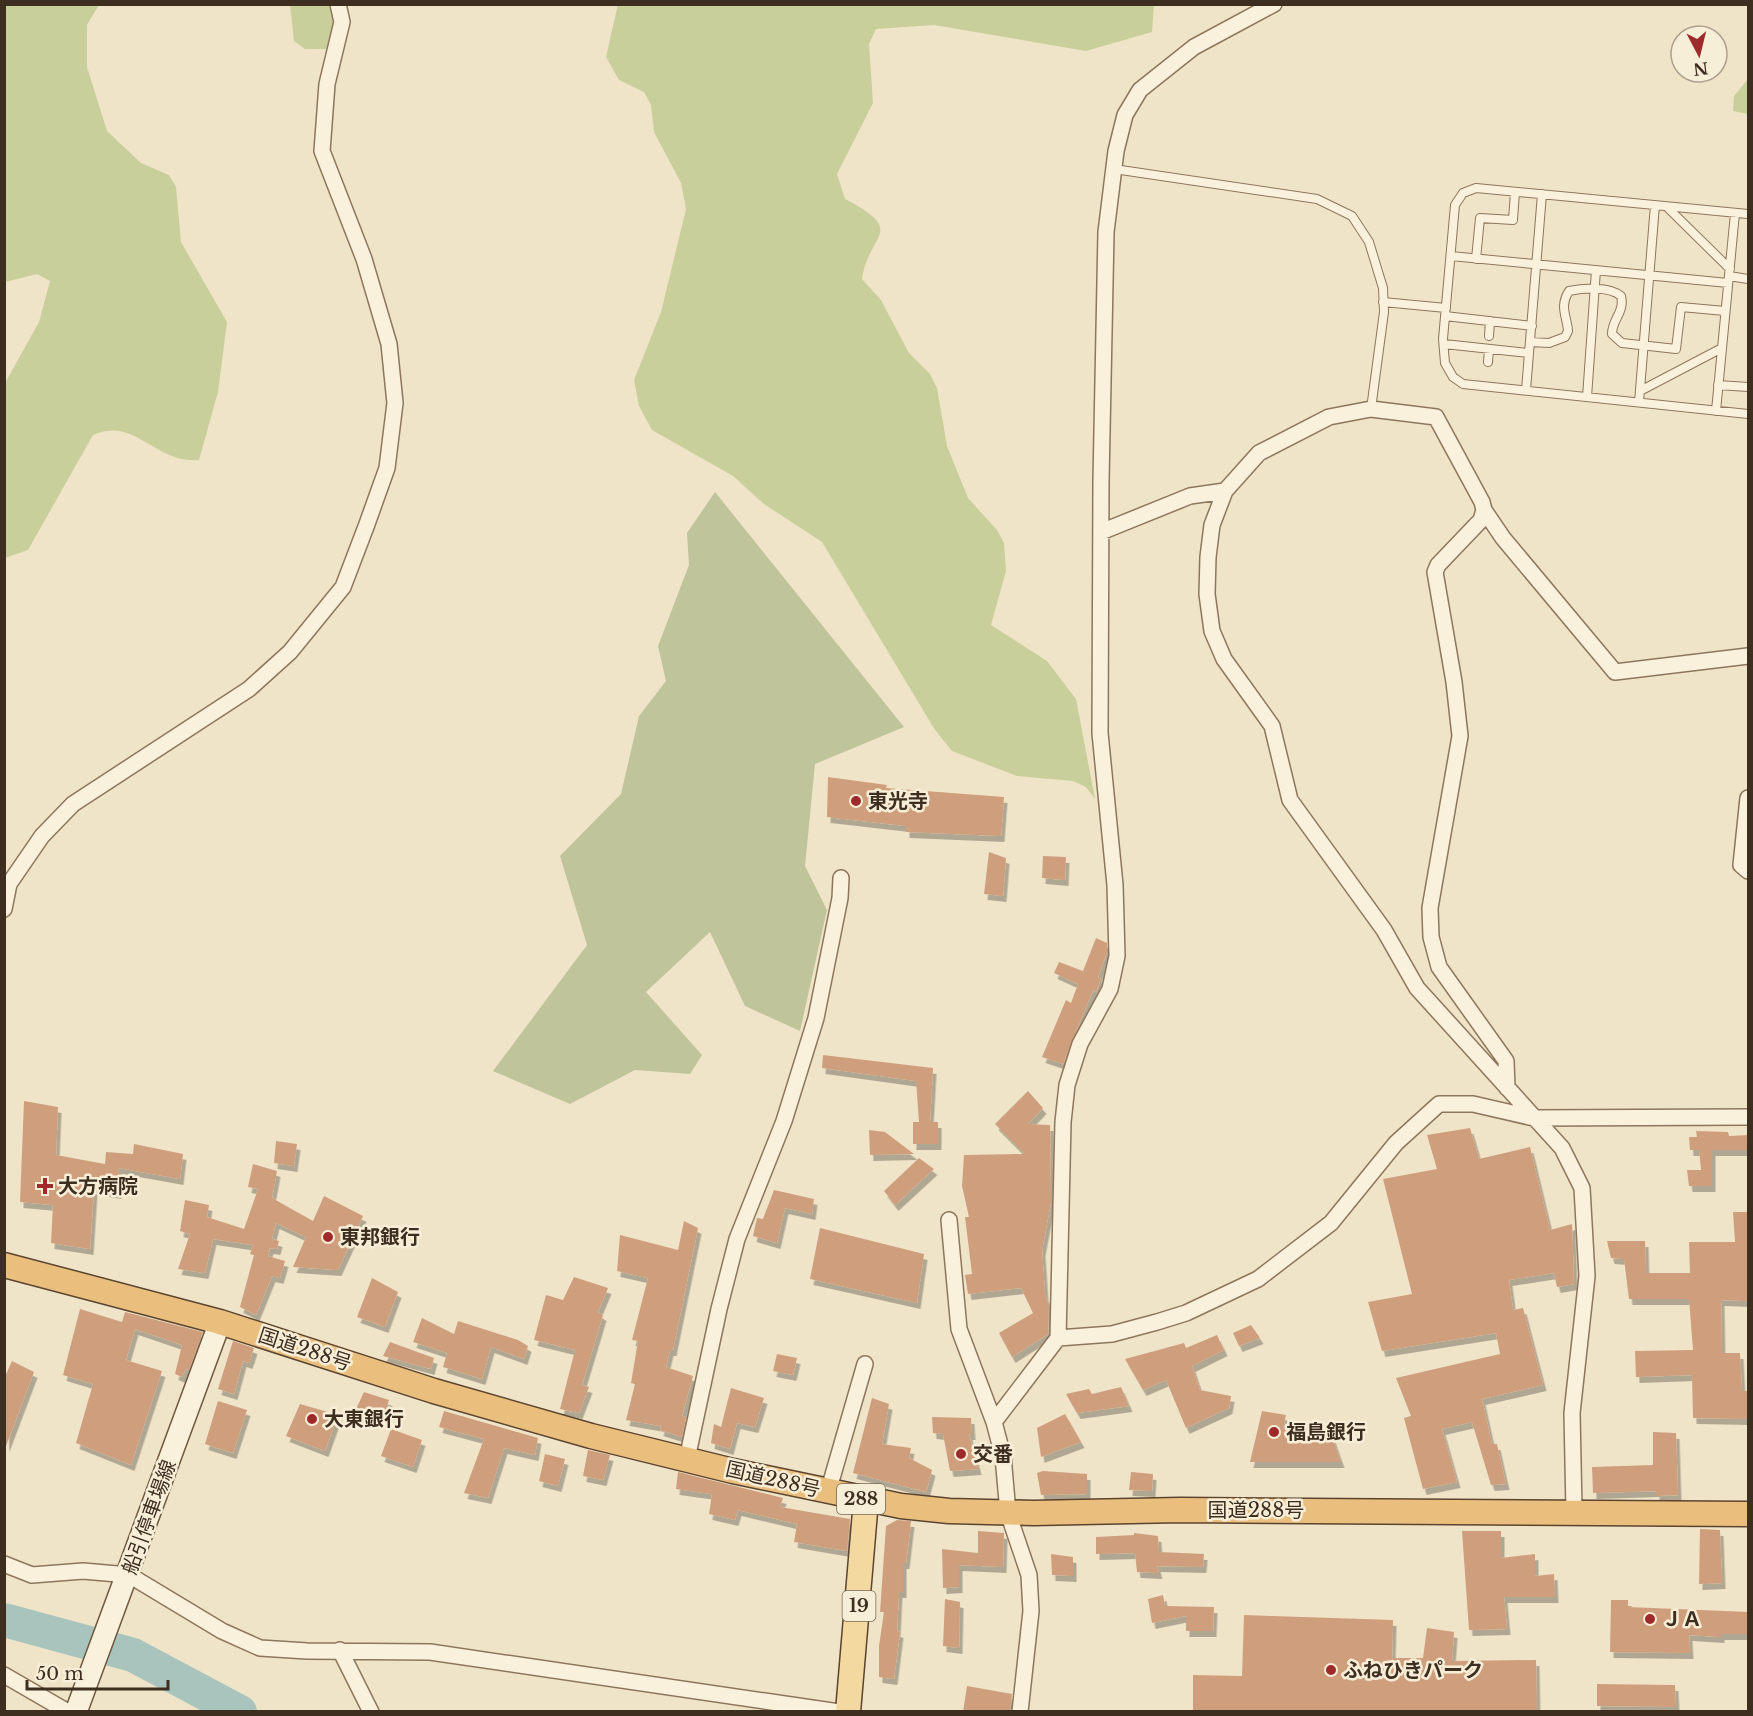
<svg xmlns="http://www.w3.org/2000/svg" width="1753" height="1716" font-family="'Libre Baskerville','Noto Sans JP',serif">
<defs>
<filter id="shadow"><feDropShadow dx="3.5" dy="6" stdDeviation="0" flood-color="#0004"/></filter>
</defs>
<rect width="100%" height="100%" fill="#f0e4c8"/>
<path fill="#c9cf9b" d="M5,4L99,5L87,25V67L107,131L141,163L169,175L176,187L181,242L227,322L218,392L199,460C154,464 136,416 93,435L28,550L5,558V383L39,322L50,281L37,274L5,282Z
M618,4L1154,5L1152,32L1086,51L934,25L876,29L869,44L873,103L837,174L845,199C908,232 869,232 862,279L881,300L909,353L930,374L937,388L947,446L968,498L997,530L1004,543L1006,571L991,625L1047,661L1076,699L1095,799L1086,787L1073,781L1017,776L952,751L935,730L822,542L764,504L733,476L652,430L639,406L634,380L661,312L686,209L681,183L654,132L651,105L644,92L619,80L606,57Z
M290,5H341L332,49H305L294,41Z
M1748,79V114L1733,111L1734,96Z"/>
<path fill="#bfc49a" d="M715,492L904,727L815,764L805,866L827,910L800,1031L745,1006L710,932L646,992L702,1055L690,1074L635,1070L570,1104L493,1071L587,945L560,856L621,794L639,716L666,681L658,646L689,565L687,533Z"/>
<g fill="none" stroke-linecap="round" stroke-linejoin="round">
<path stroke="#a9c4bc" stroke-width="34" d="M4,1620L133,1655L240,1712"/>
</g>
<path fill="#cf9f7d" filter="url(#shadow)" d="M828,777L887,785L886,788L1004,797L1001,836L906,832V826L827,817Z
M989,852L1006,858L1003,896L984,894Z
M1043,856L1066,857L1065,880L1042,878Z
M1096,938L1107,943V952L1098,977L1101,978L1096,992L1093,990L1063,1064L1042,1057L1066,1000L1071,1003L1078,984L1054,973L1059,962L1083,971Z
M823,1055L933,1068L930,1122H938V1144H913V1122H919L916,1081L822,1068Z
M1028,1091L1043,1108L1028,1124L1050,1125L1051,1202L1042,1250L1045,1295L1049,1305L1048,1334L1012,1357L999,1333L1033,1313L1021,1288L968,1294L965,1275L972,1274L965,1217H969L962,1186L964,1155L1025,1154L995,1124Z
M24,1101L58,1107L56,1155L105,1164L106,1152L133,1154L134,1144L183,1154L180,1179L119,1168L118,1193L94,1189L90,1249L51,1243L53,1205L20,1202Z
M1470,1128L1479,1159L1530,1147L1550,1230L1572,1224L1574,1284L1557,1287L1554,1273L1509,1280L1513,1310L1523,1308L1543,1385L1482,1399L1492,1444H1497L1506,1484L1491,1485L1472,1422L1442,1429L1457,1482L1423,1489L1404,1418L1411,1416L1396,1378L1500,1354L1496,1333L1382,1351L1368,1302L1412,1294L1383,1179L1437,1169L1427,1135Z
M869,1130L885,1132L914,1154L870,1155Z
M1696,1131L1728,1132L1729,1136L1749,1135V1150H1712V1186H1689L1687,1170H1701L1699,1150H1690L1689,1137H1697Z
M276,1141L297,1144L294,1166L274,1163Z
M919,1158L934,1169L895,1205L884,1191Z
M253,1164L277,1171L272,1198L313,1221L324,1196L363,1216L338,1270L293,1267L306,1237L276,1223L272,1239L279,1241L277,1249L270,1248L268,1256L285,1261L280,1278L272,1276L256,1315L240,1307L254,1255L250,1254L253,1245L213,1239L205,1273L178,1269L190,1234L180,1231L185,1200L209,1205L207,1217L244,1229L258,1189L248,1187Z
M774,1190L814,1199L812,1214L785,1208L777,1243L753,1236L757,1218L763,1219Z
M1733,1212H1749V1301L1721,1300L1722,1353H1740L1742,1391H1748V1419L1693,1418L1692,1375L1636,1377L1635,1351L1693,1350L1689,1299H1629L1624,1259L1611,1258L1607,1241H1645L1646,1273H1690L1689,1242H1735Z
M684,1221L698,1228L673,1350H670L666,1367L693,1376L682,1416L686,1417L682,1437L660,1430L661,1426L626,1420L635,1384L631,1383L638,1341L632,1340L648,1278L617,1271L620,1235L678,1250Z
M820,1228L924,1254L917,1303L810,1279Z
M574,1277L608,1288L598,1312L603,1315L582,1385L589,1387L579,1413L560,1409L575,1350L534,1340L546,1295L563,1300Z
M372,1278L398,1292L385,1327L357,1317Z
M80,1309L122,1322L125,1312L203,1332L189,1370L186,1369L182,1377L175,1374L182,1345L135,1329L126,1360L162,1371L131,1465L76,1443L93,1384L63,1375Z
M422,1318L454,1334L458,1321L518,1340L528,1346L524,1359L491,1347L482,1379L443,1367L447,1353L413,1342Z
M1251,1325L1260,1338L1239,1346L1233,1333Z
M1217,1335L1224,1350L1192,1366L1200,1390L1231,1396L1229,1408L1186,1428L1166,1380L1143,1390L1125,1359L1184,1343L1186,1348Z
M233,1341L254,1348L249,1363L243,1361L234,1394L218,1389Z
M390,1342L434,1358L431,1369L383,1356Z
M777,1354L797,1358L793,1375L773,1371Z
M12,1361L34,1372L6,1446L4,1379Z
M1121,1387L1129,1406L1077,1413L1066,1394L1089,1389L1092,1394Z
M731,1388L764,1398L755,1427L737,1423L730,1449L711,1443L714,1424L721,1427Z
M364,1392L389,1400L384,1415L356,1409Z
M872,1398L889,1404L882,1444L911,1448L909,1458L932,1470L926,1492L853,1473Z
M218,1401L247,1410L233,1453L205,1444Z
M300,1404L338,1415L325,1451L286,1436Z
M444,1411L538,1438L535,1455L504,1448L488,1498L464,1493L484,1439L439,1427Z
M1262,1411L1286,1415L1283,1429H1305L1328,1425L1341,1462H1250Z
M1065,1414L1081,1442L1041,1457L1037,1428Z
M932,1417L971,1418L972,1434H969L978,1469L950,1471L943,1434L933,1433Z
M391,1429L422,1440L413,1467L381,1456Z
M1653,1432L1676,1433L1678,1495L1656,1496V1491L1593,1493L1592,1467L1653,1465Z
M588,1450L610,1455L603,1480L583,1476Z
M545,1454L565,1459L558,1486L539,1481Z
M1043,1471L1087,1474V1494L1041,1495L1037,1473Z
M678,1472L783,1498L780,1507L850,1519L847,1551L794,1542L797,1524L738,1510L735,1520L709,1514L712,1494L676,1489Z
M1131,1472L1153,1474L1152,1491L1129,1490Z
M897,1520L911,1521L906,1563H903V1592H899L897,1631L900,1632L894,1679L879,1677V1646L884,1612H880L886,1526Z
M1700,1529L1720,1530L1722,1583L1699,1584Z
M978,1531L1004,1533L1003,1567L959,1565V1587L943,1588L942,1549L978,1553Z
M1462,1531H1501V1558L1535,1554V1576L1554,1574L1555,1597H1504L1507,1629L1469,1630Z
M1134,1533L1158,1536L1159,1552L1204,1554L1203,1567L1157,1566L1159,1573L1137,1572L1135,1553L1096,1554V1537L1134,1535Z
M1051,1554L1073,1557V1576L1052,1575Z
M1163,1595L1165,1606L1214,1607L1213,1631H1186V1616L1152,1623L1148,1599Z
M945,1599L960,1602L959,1648L943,1646Z
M1611,1600H1628V1607L1749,1612V1634H1721V1637L1689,1635L1690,1653L1610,1652Z
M1244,1615L1393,1620L1392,1658H1423L1427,1628L1454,1632L1452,1661L1536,1660L1537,1712H1193V1675L1242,1676Z
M1597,1684L1675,1685L1676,1707L1597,1706Z
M967,1686L1012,1694L1010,1712H963Z"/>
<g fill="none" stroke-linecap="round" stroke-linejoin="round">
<g stroke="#8d765c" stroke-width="10">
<path id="service" d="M1114,169L1317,199L1352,216L1369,242L1383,288L1384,312L1371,409
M1667,207L1730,269
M1748,214L1476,188L1463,193L1455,205L1443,339L1445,363L1453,377L1463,384L1748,414
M1451,256L1728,283
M1476,259L1480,218L1513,220L1515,192
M1729,276L1748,279
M1383,302L1446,308
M1445,316L1532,326
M1489,336L1490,321
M1530,342L1549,343L1565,337L1568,331C1567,316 1559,307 1569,291C1583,288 1609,286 1621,296C1625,312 1612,319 1612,334L1622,343L1676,349L1681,307L1725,311
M1444,344L1529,353
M1488,362L1489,349
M1718,385L1748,387
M1526,390L1542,194
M1640,391L1722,348
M1587,397L1596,270
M1639,402L1655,205
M1716,411L1735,213"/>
</g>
<g stroke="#8d765c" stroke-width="18">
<path id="minor" d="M1225,491L1212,525L1208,557L1207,594L1212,631L1224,659L1272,726L1290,800L1384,930L1417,988L1562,1148L1582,1188L1587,1276L1572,1413L1574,1511
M1484,510L1503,538L1615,672L1748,656
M1101,532L1190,496L1225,491L1259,453L1329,417L1371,409L1436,417L1482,502L1484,510L1481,520L1438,565L1435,572L1454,682L1460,736L1430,908L1431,937L1439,967L1506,1061L1507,1088
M1748,798L1741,865L1748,871
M4,909L9,884L42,836L73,804L249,689L290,652L343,587L367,524L387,468L395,403L389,344L364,259L322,151L327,84L342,22L338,4
M949,1220L959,1329L994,1422
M1058,1338L1112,1334L1157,1322L1186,1313L1258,1279L1331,1223L1396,1143L1439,1104H1473L1534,1118L1748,1117
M687,1459L719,1309L737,1239L784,1121L816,1018L840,898L841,878
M828,1492L865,1364
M4,1564L32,1575L83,1571L129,1575L222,1631L260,1648L307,1651L430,1652L839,1712
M340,1650L371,1712
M4,1675L68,1712
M1020,1712L1031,1611L1029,1575L1008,1513L1003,1456L994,1422L1058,1338L1063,1122L1067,1085L1080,1044L1110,989L1117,956L1115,885L1100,733L1101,481L1106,232L1116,151L1125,115L1140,90L1194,47L1274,4"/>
</g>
<g stroke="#6f573f" stroke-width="24">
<path id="secondary" d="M76,1712L220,1322"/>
</g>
<g stroke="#5b4430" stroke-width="27">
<path id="primary" d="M848,1712L866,1500"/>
</g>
<g stroke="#5b4430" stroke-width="27">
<path id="trunk" d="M4,1265L220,1322L434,1391L591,1436L733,1471L901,1506L949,1511L1033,1513L1180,1510L1748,1514"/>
</g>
<use href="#service" stroke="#faf1dc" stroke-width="8"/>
<use href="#minor" stroke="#faf1dc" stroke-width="15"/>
<use href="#secondary" stroke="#faf1dc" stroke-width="21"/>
<use href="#primary" stroke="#f3d9a0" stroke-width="24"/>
<use href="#trunk" stroke="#eabe7c" stroke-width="24"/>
</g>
<g fill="#9e2a2b" stroke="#f7eed8" stroke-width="2">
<circle cx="856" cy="801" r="6"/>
<path d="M42 1177h6v6h6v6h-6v6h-6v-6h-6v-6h6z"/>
<circle cx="328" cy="1237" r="6"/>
<circle cx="312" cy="1419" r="6"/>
<circle cx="1274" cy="1432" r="6"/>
<circle cx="961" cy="1454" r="6"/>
<circle cx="1650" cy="1619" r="6"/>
<circle cx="1331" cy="1670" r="6"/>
</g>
<g text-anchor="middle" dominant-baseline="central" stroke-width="5" stroke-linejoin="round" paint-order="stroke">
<g fill="#f7eed8" stroke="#756857" stroke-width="1.5">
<rect x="837" y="1484" width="48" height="30" rx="4.5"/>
<rect x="842.5" y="1591" width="33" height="30" rx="4.5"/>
</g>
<g font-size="18" font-weight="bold" fill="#3d2e20">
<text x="861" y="1499">288</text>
<text x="859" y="1606">19</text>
</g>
<g font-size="20" font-weight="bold" fill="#3d2e20" stroke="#f7eed8" text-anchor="start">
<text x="868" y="801">東光寺</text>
<text x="58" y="1186">大方病院</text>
<text x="340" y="1237">東邦銀行</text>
<text x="324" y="1419">大東銀行</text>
<text x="1286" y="1432">福島銀行</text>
<text x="973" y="1454">交番</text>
<text x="1662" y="1619">ＪＡ</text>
<text x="1343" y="1670">ふねひきパーク</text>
</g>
<g font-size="20" fill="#3d2e20" stroke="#f7eed8">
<text transform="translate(305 1349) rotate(18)">国道288号</text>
<text transform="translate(773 1479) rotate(13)">国道288号</text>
<text x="1256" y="1510">国道288号</text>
<text transform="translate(149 1517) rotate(-70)">船引停車場線</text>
</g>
</g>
<rect width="1753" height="1716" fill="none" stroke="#3d2e20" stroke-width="12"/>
<g transform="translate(1699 54) rotate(173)"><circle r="28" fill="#f7eed8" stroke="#ada18e" stroke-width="1.5"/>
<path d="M0-4.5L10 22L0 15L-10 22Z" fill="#9e2a2b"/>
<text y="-9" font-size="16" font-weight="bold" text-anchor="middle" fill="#3d2e20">N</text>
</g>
<path d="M27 1680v9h141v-9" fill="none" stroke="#3d2e20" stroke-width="3"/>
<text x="36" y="1680" font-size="18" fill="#3d2e20" stroke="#f7eed8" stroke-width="4.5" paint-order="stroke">50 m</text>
</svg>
